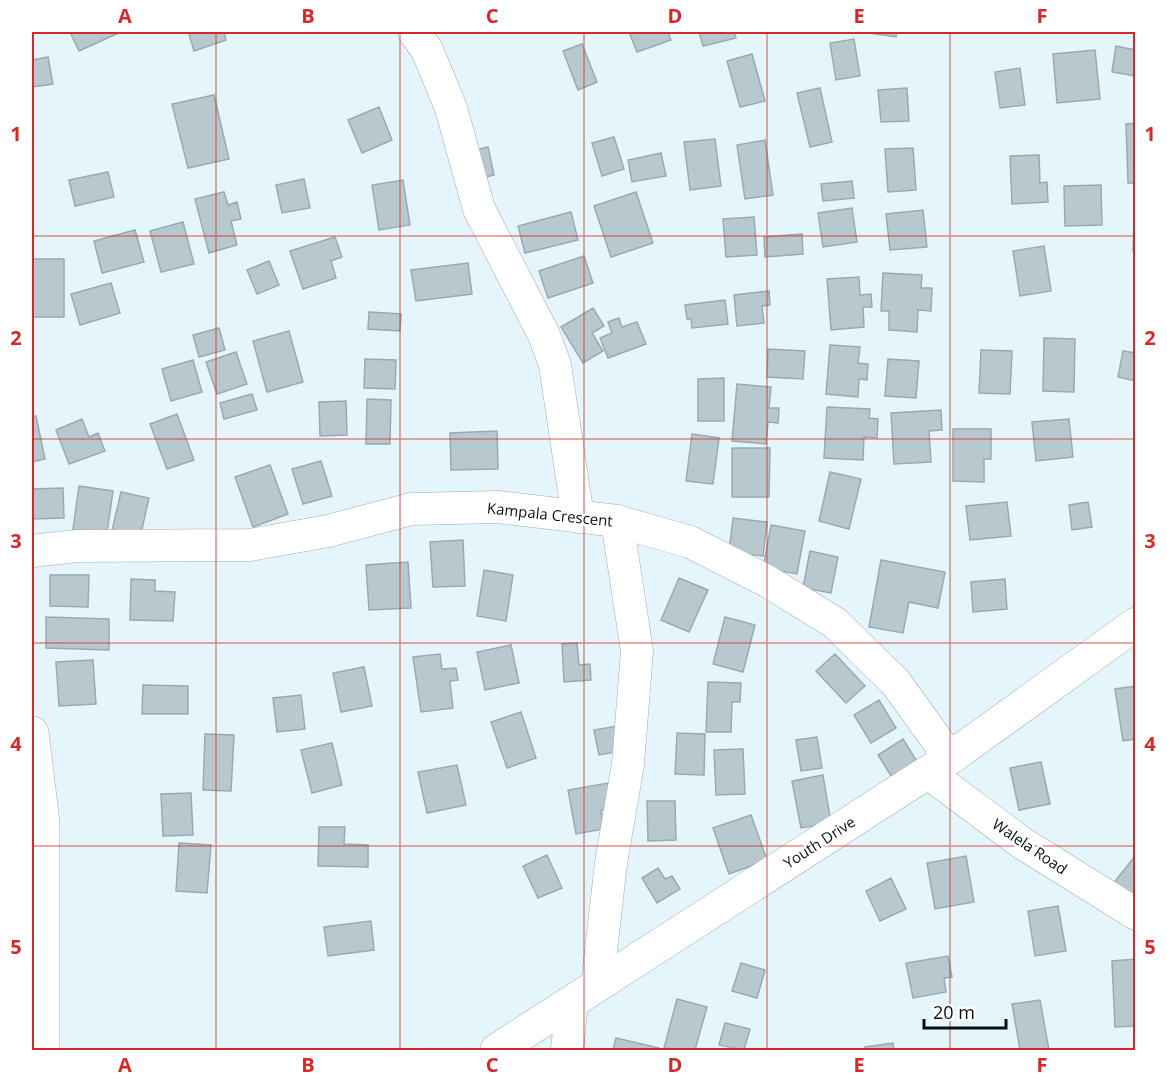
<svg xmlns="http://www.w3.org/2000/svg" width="1167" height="1082" font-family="'Open Sans',sans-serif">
<rect width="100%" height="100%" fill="#e4f6fb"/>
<path fill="#b7c9ce" stroke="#9aabb0" stroke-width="1.5" d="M70,32H121L79,51Z
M197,32H224L226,40L194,51L189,34Z
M629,32H668L671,40L637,52Z
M699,32H734L736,38L703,46Z
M862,32H897L896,37Z
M854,39L860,76L836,80L830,43Z
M582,44L597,82L578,90L563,51Z
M1116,46L1136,50V76L1112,72Z
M1095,50L1100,99L1057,103L1053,54Z
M752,54L765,101L740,107L727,61Z
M48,57L53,84L33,87L32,60Z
M1020,68L1025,105L1000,108L995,72Z
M820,88L832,142L810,147L797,93Z
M907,88L909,121L881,122L878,90Z
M214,95L229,159L188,168L172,104Z
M379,107L392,140L362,153L348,120Z
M1136,123V183H1128L1126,124Z
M614,137L624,169L602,176L592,143Z
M715,139L721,186L690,190L684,142Z
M765,140L773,195L745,199L737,145Z
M488,147L494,175L478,179L471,151Z
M913,148L916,190L888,192L885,149Z
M661,153L666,176L632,182L628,160Z
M1039,155L1040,183L1047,182L1048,202L1012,204L1010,156Z
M108,172L114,197L75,206L69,180Z
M304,179L310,208L282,213L276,185Z
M403,180L410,225L379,230L372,185Z
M852,181L854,198L823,201L821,184Z
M1101,185L1102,225L1065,226L1064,186Z
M224,192L228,205L237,202L241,219L231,221L237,245L209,253L195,199Z
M636,192L653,243L611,257L594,206Z
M1135,207H1136V251H1133Z
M852,208L857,242L823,247L818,213Z
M923,210L927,247L890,250L886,214Z
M571,212L578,240L525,253L518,226Z
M754,217L757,255L726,257L723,219Z
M183,222L194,264L161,272L150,231Z
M135,230L144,262L102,273L94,241Z
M802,234L803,254L765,257L764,237Z
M335,237L342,257L331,261L336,278L303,289L290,251Z
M1044,246L1051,291L1020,296L1013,251Z
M584,256L593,283L548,298L539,271Z
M32,259H64V317H32Z
M269,261L279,285L257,294L247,270Z
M468,263L472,294L416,301L411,270Z
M883,273L922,275L921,288H932L931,311L918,310L917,332L889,330V311H881Z
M859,277L860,295L871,294L872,307H863L864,327L831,330L827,279Z
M111,283L120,313L80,325L71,294Z
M769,291L770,305L762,306L764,323L737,326L734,295Z
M725,300L728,324L692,328L691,319H687L685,305Z
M593,308L604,326L592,333L603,351L583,363L561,327Z
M369,312L401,314L400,331L368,329Z
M619,318L622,327L637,322L646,344L608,358L600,338L612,333L608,322Z
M219,328L225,350L199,357L193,335Z
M289,331L303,382L267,392L253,341Z
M1044,338L1075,339L1074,392L1043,391Z
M830,345L860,347L858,363L868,364L867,380L859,379L858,397L826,394Z
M768,349L805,351L803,379L767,377Z
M981,350L1012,351L1010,394L979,393Z
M1123,351L1136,353V381L1118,377Z
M236,352L247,384L217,394L206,362Z
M365,359L396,360L395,389L364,388Z
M888,359L919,361L916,398L885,396Z
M193,360L202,392L171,401L162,369Z
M724,378V421H698V379Z
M737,384L771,387L769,408H779L778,423L768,422L766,444L732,441Z
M252,394L257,410L224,419L220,403Z
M367,399L391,400L390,444H366Z
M346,401L347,435L320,436L319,402Z
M827,407L870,409L869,418L878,419L877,438L864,437L863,460L824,458Z
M941,410L942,430L929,431L931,462L894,464L891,413Z
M177,414L194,460L167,469L150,424Z
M36,416L45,459L32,462V417Z
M82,419L89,437L98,433L105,451L69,464L56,430Z
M1069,419L1073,457L1036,461L1032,422Z
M953,429H991V459H984V482L953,481Z
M497,431L498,469L451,470L450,433Z
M692,434L719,438L713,484L686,481Z
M732,448H770L769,497H732Z
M321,461L332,496L303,504L292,469Z
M270,465L288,514L253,527L235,477Z
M830,472L861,479L849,529L819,521Z
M79,486L113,491L106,540L72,536Z
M63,488L64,518L32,519V489Z
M121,492L149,498L139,542L111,535Z
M1007,502L1011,536L970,540L966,506Z
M1088,502L1092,527L1072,530L1069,505Z
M733,518L767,522L763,556L729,552Z
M771,525L805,531L797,574L763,568Z
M463,540L465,586L433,587L430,542Z
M810,551L838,557L831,593L803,588Z
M881,560L945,572L938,608L909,602L903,633L869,627Z
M408,562L411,608L369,610L366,565Z
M484,570L513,575L506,621L477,616Z
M50,575H89L88,607L50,606Z
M679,578L708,590L689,632L661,620Z
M131,579L155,580V591L175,592L173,621L130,620Z
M1005,579L1007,609L973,612L971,582Z
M46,617L109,619V650L46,648Z
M725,617L755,625L743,672L713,664Z
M577,643L579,665L590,664L591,680L564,682L562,644Z
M511,645L519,683L485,690L477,652Z
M440,654L442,669L456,668L458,680L450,681L453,708L421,712L413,657Z
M835,654L865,686L846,703L816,671Z
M93,660L96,704L59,706L56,662Z
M364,667L372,706L341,712L333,673Z
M708,682L741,683L740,702H732L731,732H706Z
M143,685L188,686V714H142Z
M1135,686L1136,739L1123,741L1115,689Z
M301,695L305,729L277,732L273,698Z
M879,700L896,728L871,743L854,715Z
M521,712L536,758L507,768L491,722Z
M622,725L627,750L599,755L594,730Z
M677,733L705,734L704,775L675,774Z
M205,734L234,735L231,791L203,790Z
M817,737L822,768L801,771L796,740Z
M903,739L918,763L893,779L878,755Z
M332,743L342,785L312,793L301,750Z
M743,749L745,794L716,795L714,750Z
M1041,762L1050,804L1019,810L1010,768Z
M457,765L466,805L427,813L418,772Z
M823,775L831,823L801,828L792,781Z
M608,783L612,809L601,810L604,829L576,834L568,790Z
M191,793L193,835L163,836L161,794Z
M647,801H675L676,840L648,841Z
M751,815L767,860L729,874L713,828Z
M319,827H345L344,844L368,845V867L318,866Z
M179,843L211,845L207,893L176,891Z
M547,855L562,888L538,898L523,866Z
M1136,855V906L1108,890Z
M966,856L974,902L935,909L927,863Z
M658,868L665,879L672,876L680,889L657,903L642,878Z
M891,878L906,909L880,921L866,891Z
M1058,906L1066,951L1035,956L1028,911Z
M371,921L374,950L328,956L324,927Z
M948,956L952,977L944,978L946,992L913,998L906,963Z
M1136,959V1026L1115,1027L1112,961Z
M741,963L765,970L757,998L732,991Z
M677,999L707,1007L695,1050L664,1048Z
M1040,1000L1049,1050H1020L1012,1004Z
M725,1023L750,1029L744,1050L719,1045Z
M616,1038L659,1048L658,1050H613Z
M893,1043L894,1050H865V1047Z"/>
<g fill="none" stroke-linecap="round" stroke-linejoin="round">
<g stroke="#9daeb2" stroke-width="33">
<path id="minor" d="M414,32L427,50L451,108L479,209L544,335L555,365L578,517
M32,551L77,546L250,545L328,531L411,509L498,507L617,521L690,542L767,581L835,623L896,683L950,758
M928,773L1022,843L1136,914
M597,986L611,863L628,764L637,651L617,521
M567,1050L572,1002"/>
</g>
<g stroke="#9daeb2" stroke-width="34">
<path id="tertiary" d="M32,733L43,822V1050
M497,1050L950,758L1136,624"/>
</g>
<use href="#minor" stroke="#fff" stroke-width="32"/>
<use href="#tertiary" stroke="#fff" stroke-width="33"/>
</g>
<path fill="none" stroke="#d62828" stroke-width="1.5" stroke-opacity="0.55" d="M216,32V1050M400,32V1050M584,32V1050M767,32V1050M950,32V1050M32,236H1136M32,439H1136M32,643H1136M32,846H1136"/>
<g text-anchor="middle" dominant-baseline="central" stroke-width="5" stroke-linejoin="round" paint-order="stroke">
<g font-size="15" fill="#0a1011" stroke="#fff">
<text transform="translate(550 514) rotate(6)">Kampala Crescent</text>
<text transform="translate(819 842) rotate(-33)">Youth Drive</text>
<text transform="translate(1030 846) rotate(34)">Walela Road</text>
</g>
</g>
<rect width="1167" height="1082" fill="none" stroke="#ffffff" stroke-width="66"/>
<path d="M924 1019v9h82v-9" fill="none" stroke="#0a1011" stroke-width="3"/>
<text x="933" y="1019" font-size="18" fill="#0a1011" stroke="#ffffff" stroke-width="4.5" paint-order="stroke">20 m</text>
<rect x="33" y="33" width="1101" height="1016" fill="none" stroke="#d62828" stroke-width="2"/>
<g font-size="20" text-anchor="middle" font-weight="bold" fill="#d62828">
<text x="125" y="23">A</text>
<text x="308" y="23">B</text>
<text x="492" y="23">C</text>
<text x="675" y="23">D</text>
<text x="859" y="23">E</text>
<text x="1042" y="23">F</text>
<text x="16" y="141">1</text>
<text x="1150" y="141">1</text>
<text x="16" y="345">2</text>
<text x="1150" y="345">2</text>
<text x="16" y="548">3</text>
<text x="1150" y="548">3</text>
<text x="16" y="751">4</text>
<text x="1150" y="751">4</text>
<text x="16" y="954">5</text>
<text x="1150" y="954">5</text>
<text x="125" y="1072">A</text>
<text x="308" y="1072">B</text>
<text x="492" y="1072">C</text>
<text x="675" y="1072">D</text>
<text x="859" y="1072">E</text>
<text x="1042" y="1072">F</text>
</g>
</svg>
